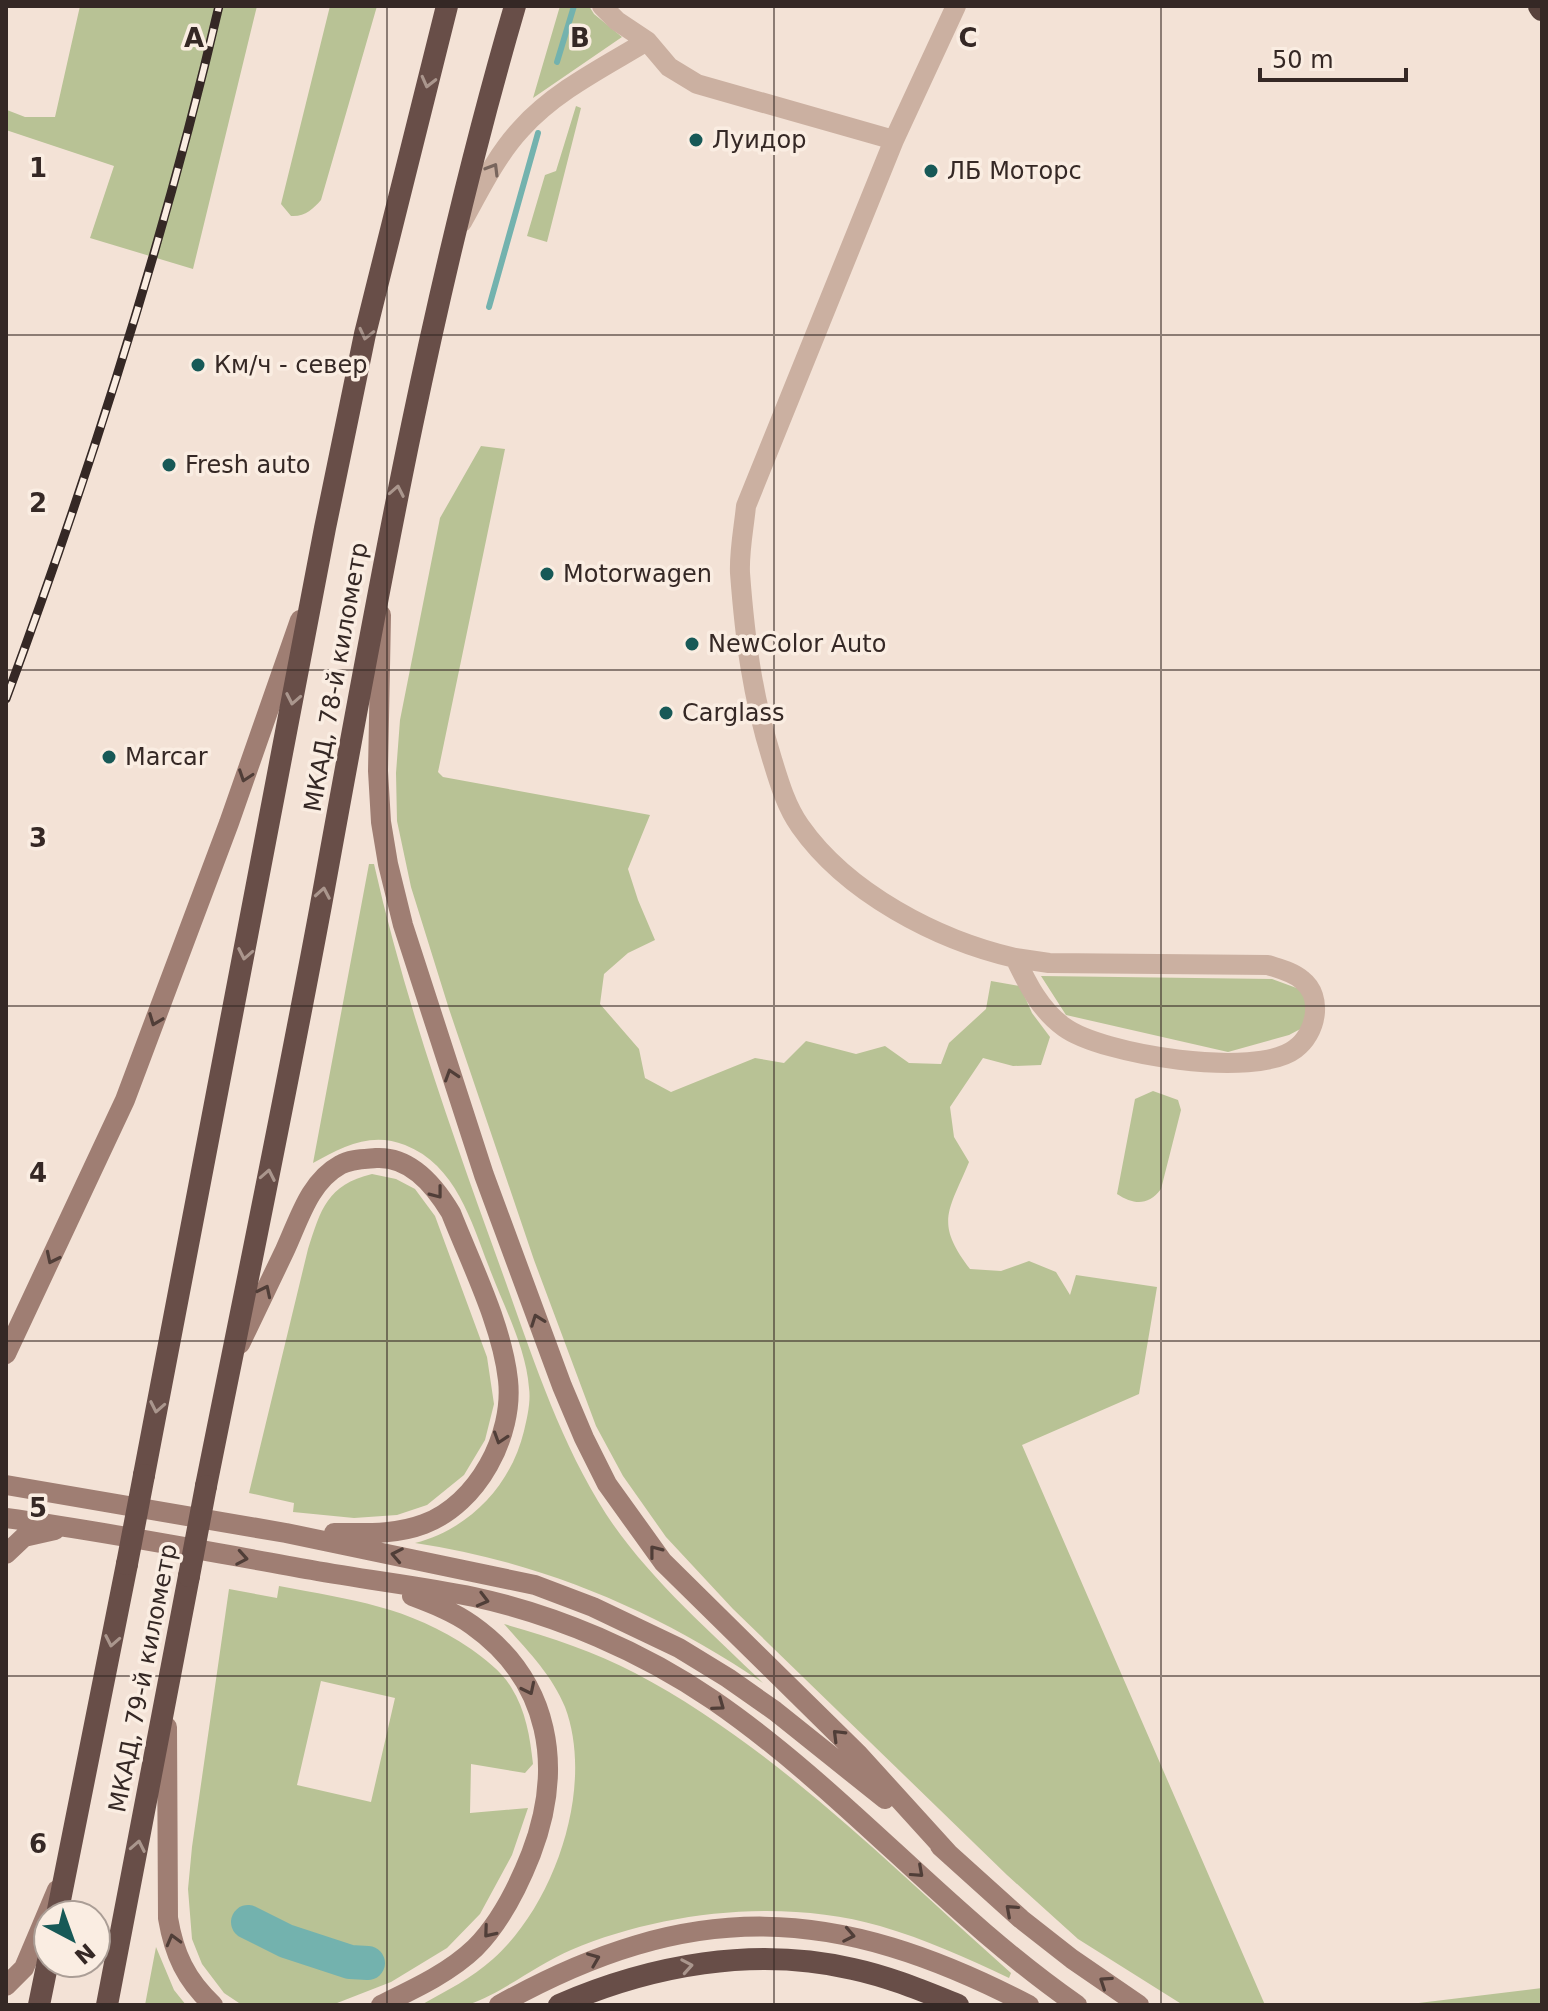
<svg xmlns="http://www.w3.org/2000/svg" width="1548" height="2011" font-family="'DejaVu Sans',sans-serif">
<rect width="100%" height="100%" fill="#f3e2d6"/>
<path fill="#b8c295" fill-rule="evenodd" d="M80,6H257L193,269L90,238L114,166L6,130L7,110L25,117H55Z
M330,6H377L321,200C313,209 305,217 291,216L281,204Z
M560,6H589L594,14L622,37L533,98Z
M576,106L581,108L547,242L527,236L545,175L556,171Z
M481,446L505,449L438,772L443,777L650,815L628,869L638,900L655,940L628,953L604,974L600,1004L639,1049L645,1078L671,1092L755,1058L784,1063L806,1041L856,1054L885,1046L909,1063L941,1064L949,1043L986,1009L991,981L1020,986L1032,1013L1050,1037L1041,1065L1013,1066L983,1058L950,1107L954,1137L969,1162C949,1211 934,1222 970,1269L1001,1271L1029,1261L1056,1272L1070,1295L1076,1275L1157,1287L1139,1394L1022,1445L1265,2005H1183L1078,1939L1007,1875L733,1609L666,1537L623,1476L596,1426L534,1260L449,1009L411,887L397,821L396,773L400,720L440,518Z
M369,864H374C405,1002 453,1136 501,1269C531,1352 558,1439 606,1514C648,1578 709,1630 763,1683C657,1611 542,1562 415,1543C470,1529 511,1485 524,1431C527,1418 531,1402 529,1388C526,1347 503,1305 489,1267C471,1221 456,1165 405,1145C371,1131 342,1147 313,1163Z
M1041,976L1272,979L1302,990L1308,1011L1306,1026L1289,1035L1228,1052L1066,1015Z
M1153,1091L1178,1100L1181,1110L1161,1189C1148,1206 1134,1205 1117,1194L1135,1099Z
M372,1174L396,1179L415,1189L435,1216L487,1357L494,1404L485,1440L464,1475L427,1505L397,1515L354,1518L293,1512L294,1503L249,1493L308,1249C321,1209 327,1185 372,1174Z
M279,1586C352,1600 408,1606 471,1649C485,1659 502,1672 511,1687C526,1711 530,1737 533,1764L525,1773L471,1764L470,1813L528,1808L512,1855L480,1914L447,1948L391,1982L332,2005H242L224,1993L202,1964L192,1939L188,1889L192,1847L229,1589L277,1598ZM321,1681L395,1698L371,1802L297,1785Z
M504,1624C549,1637 594,1651 635,1673C777,1748 891,1867 1011,1973L1009,1978C967,1958 925,1939 880,1926C783,1898 663,1911 571,1950C538,1964 502,1993 470,2004C456,2009 436,2005 421,2005C446,1991 472,1978 493,1959C555,1904 595,1787 565,1707C552,1675 527,1650 504,1624Z
M156,1947L174,1990L186,2005H145Z
M1542,1988V2005H1402Z"/>
<g fill="none" stroke-linecap="round" stroke-linejoin="round">
<path stroke="#73b2ae" stroke-width="6" d="M557,62L574,6
M489,307L538,133"/>
<path stroke="#73b2ae" stroke-width="34" d="M248,1922L286,1941L350,1962L368,1963"/>
<path stroke="#cbb0a1" stroke-width="20" d="M602,6L617,21L647,41L669,67L697,84L894,140L746,506C744,527 739,551 740,573C745,639 752,695 772,759C779,782 786,806 800,826C847,893 937,940 1015,958C1027,983 1040,1010 1064,1027C1102,1055 1256,1079 1295,1049C1316,1034 1324,997 1302,980C1293,972 1280,969 1268,965L1049,963L1015,958
M894,140L956,6
M462,222C480,190 496,156 521,129C555,91 604,67 647,41"/>
<path stroke="#9f7e73" stroke-width="20" d="M381,615L378,771L381,822L388,864L403,925L484,1175L562,1386L584,1438L607,1484L663,1562L859,1755L948,1853
M240,1344C255,1312 270,1281 285,1250C299,1220 309,1182 340,1165C350,1159 365,1159 376,1158C410,1156 435,1186 451,1213C471,1264 502,1325 508,1380C514,1435 478,1504 424,1524C395,1535 365,1533 334,1533
M6,1354L125,1100L229,823L300,620
M6,1485L286,1533L535,1585L593,1607L679,1648L728,1678L775,1711L885,1799
M6,1518C109,1532 210,1552 312,1570C366,1580 421,1586 474,1597C557,1615 643,1652 713,1700C844,1790 947,1915 1077,2005
M6,1554L24,1537L55,1530
M167,1727L168,1918C174,1954 186,1980 213,2005
M940,1846L1021,1919L1072,1959L1139,2005
M6,1986L24,1968L57,1890
M381,2005C414,1989 449,1973 475,1948C501,1922 518,1887 531,1854C564,1768 551,1681 472,1625C454,1612 433,1604 412,1596
M499,2005C692,1897 835,1904 1029,2005"/>
<path stroke="#684e48" stroke-width="22" d="M144,1475L325,528L365,334L447,6
M206,1486C245,1292 285,1099 321,905C376,603 429,300 515,6
M57,1915L127,1564
M39,2005L48,1961
M107,2005L189,1576
M559,2005C651,1965 754,1946 853,1969C890,1977 923,1991 958,2005"/>
<path stroke="#57413b" stroke-width="24" d="M1540,6L1542,9"/>
<g stroke="#352825" stroke-width="9">
<path id="rail" d="M6,699C90,472 164,241 219,6"/>
</g>
<use href="#rail" stroke="#faede2" stroke-width="6" stroke-dasharray="18" stroke-linecap="butt"/>
<path stroke="#684e48" stroke-width="22" d="M127,1564L144,1475
M189,1576L206,1486"/>
</g>
<defs><path id="oneway-chevron" d="M-2-3.5L2.5 0L-2 3.5" fill="none" stroke-width="1.6" stroke-linecap="round" stroke-linejoin="round" transform="scale(2)"/></defs>
<g stroke="#aa968d">
<use href="#oneway-chevron" transform="translate(428 82) rotate(104)"/>
<use href="#oneway-chevron" transform="translate(366 334) rotate(103)"/>
<use href="#oneway-chevron" transform="translate(397 491) rotate(-79)"/>
<use href="#oneway-chevron" transform="translate(293 699) rotate(101)"/>
<use href="#oneway-chevron" transform="translate(323 893) rotate(-80)"/>
<use href="#oneway-chevron" transform="translate(245 954) rotate(101)"/>
<use href="#oneway-chevron" transform="translate(268 1175) rotate(-79)"/>
<use href="#oneway-chevron" transform="translate(157 1407) rotate(101)"/>
<use href="#oneway-chevron" transform="translate(112 1641) rotate(101)"/>
<use href="#oneway-chevron" transform="translate(138 1846) rotate(-79)"/>
<use href="#oneway-chevron" transform="translate(687 1966) rotate(-10)"/>
</g>
<use stroke="#78655d" href="#oneway-chevron" transform="translate(493 169) rotate(-59)"/>
<g stroke="#503e38">
<use href="#oneway-chevron" transform="translate(245 776) rotate(109)"/>
<use href="#oneway-chevron" transform="translate(155 1020) rotate(111)"/>
<use href="#oneway-chevron" transform="translate(451 1075) rotate(-108)"/>
<use href="#oneway-chevron" transform="translate(437 1193) rotate(52)"/>
<use href="#oneway-chevron" transform="translate(52 1258) rotate(116)"/>
<use href="#oneway-chevron" transform="translate(265 1291) rotate(-64)"/>
<use href="#oneway-chevron" transform="translate(537 1320) rotate(-110)"/>
<use href="#oneway-chevron" transform="translate(500 1438) rotate(108)"/>
<use href="#oneway-chevron" transform="translate(655 1551) rotate(-128)"/>
<use href="#oneway-chevron" transform="translate(397 1555) rotate(-169)"/>
<use href="#oneway-chevron" transform="translate(242 1558) rotate(10)"/>
<use href="#oneway-chevron" transform="translate(483 1600) rotate(15)"/>
<use href="#oneway-chevron" transform="translate(529 1689) rotate(64)"/>
<use href="#oneway-chevron" transform="translate(719 1705) rotate(36)"/>
<use href="#oneway-chevron" transform="translate(838 1735) rotate(-135)"/>
<use href="#oneway-chevron" transform="translate(918 1872) rotate(42)"/>
<use href="#oneway-chevron" transform="translate(1011 1910) rotate(-138)"/>
<use href="#oneway-chevron" transform="translate(489 1932) rotate(130)"/>
<use href="#oneway-chevron" transform="translate(849 1935) rotate(11)"/>
<use href="#oneway-chevron" transform="translate(173 1940) rotate(-105)"/>
<use href="#oneway-chevron" transform="translate(594 1959) rotate(-22)"/>
<use href="#oneway-chevron" transform="translate(1105 1982) rotate(-146)"/>
</g>
<path fill="none" stroke="#352825" stroke-width="2" stroke-opacity="0.55" d="M387,6V2005M774,6V2005M1161,6V2005M6,335H1542M6,670H1542M6,1006H1542M6,1341H1542M6,1676H1542"/>
<g fill="#175957" stroke="#faede2" stroke-width="3">
<circle cx="696" cy="140" r="8"/>
<circle cx="931" cy="171" r="8"/>
<circle cx="198" cy="365" r="8"/>
<circle cx="169" cy="465" r="8"/>
<circle cx="547" cy="574" r="8"/>
<circle cx="692" cy="644" r="8"/>
<circle cx="666" cy="713" r="8"/>
<circle cx="109" cy="757" r="8"/>
</g>
<g text-anchor="middle" dominant-baseline="central" stroke-width="7" stroke-linejoin="round" paint-order="stroke">
<g font-size="24" fill="#352825" stroke="#faede2" text-anchor="start">
<text x="712" y="140">Луидор</text>
<text x="947" y="171">ЛБ Моторс</text>
<text x="214" y="365">Км/ч - север</text>
<text x="185" y="465">Fresh auto</text>
<text x="563" y="574">Motorwagen</text>
<text x="708" y="644">NewColor Auto</text>
<text x="682" y="713">Carglass</text>
<text x="125" y="757">Marcar</text>
</g>
<g font-size="24" fill="#352825" stroke="#faede2">
<text transform="translate(336 677) rotate(-80)">МКАД, 78-й километр</text>
<text transform="translate(143 1678) rotate(-79)">МКАД, 79-й километр</text>
</g>
</g>
<g font-size="26" text-anchor="middle" font-weight="bold" fill="#352825" stroke="#faede2" stroke-width="7" stroke-linejoin="round" paint-order="stroke">
<text x="194" y="47">A</text>
<text x="580" y="47">B</text>
<text x="968" y="47">C</text>
<text x="38" y="177">1</text>
<text x="38" y="512">2</text>
<text x="38" y="847">3</text>
<text x="38" y="1182">4</text>
<text x="38" y="1517">5</text>
<text x="38" y="1853">6</text>
</g>
<rect width="1548" height="2011" fill="none" stroke="#352825" stroke-width="16"/>
<g transform="translate(72 1939) rotate(139)"><circle r="38" fill="#faede2" stroke="#ab9e96" stroke-width="2"/>
<path d="M0-6L14 30L0 20L-14 30Z" fill="#175957"/>
<text y="-12" font-size="22" font-weight="bold" text-anchor="middle" fill="#352825">N</text>
</g>
<path d="M1260 68v12h146v-12" fill="none" stroke="#352825" stroke-width="4"/>
<text x="1272" y="68" font-size="24" fill="#352825" stroke="#faede2" stroke-width="6" paint-order="stroke">50 m</text>
</svg>
